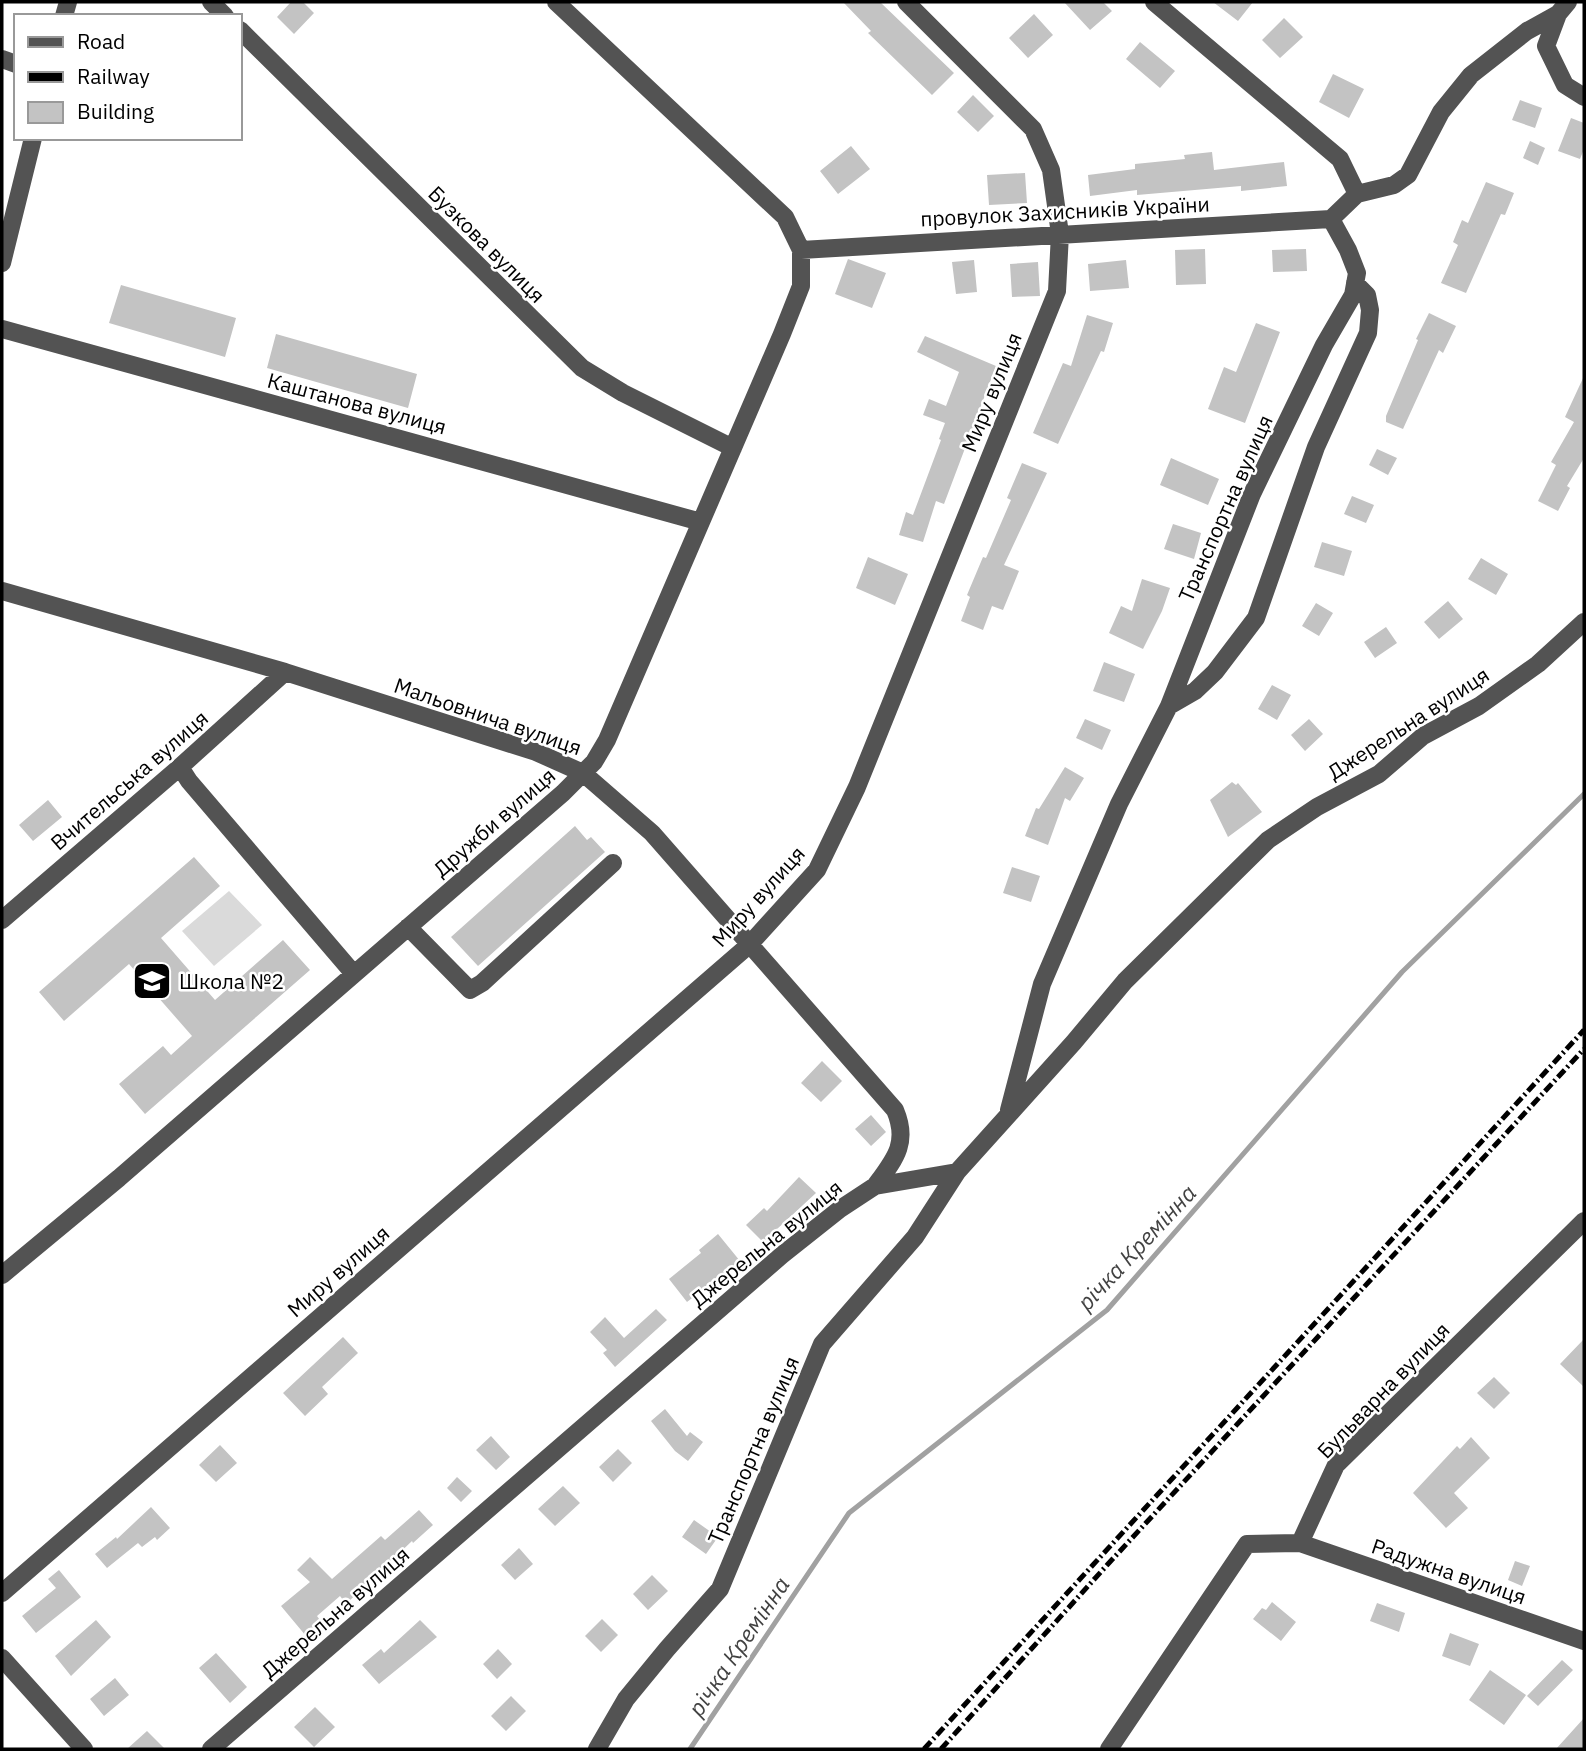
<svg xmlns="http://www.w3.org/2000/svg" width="1586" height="1751" font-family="'IBM Plex Sans',sans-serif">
<rect width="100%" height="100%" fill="#fff"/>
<path fill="#dadada" d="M229,891L262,925L214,966L182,931Z"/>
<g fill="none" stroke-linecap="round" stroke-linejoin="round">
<path stroke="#a1a1a1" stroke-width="5" d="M690,1749L849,1513L1107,1310L1402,972L1584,794"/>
</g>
<path fill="#c3c3c3" d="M291,2H303L314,13L294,34L277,17Z
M843,2H880L954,73L932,95L868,33L871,31Z
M1064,2H1103L1112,11L1090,30Z
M1213,2H1253L1238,21Z
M1034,14L1053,35L1028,58L1009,38Z
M1284,18L1303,37L1280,58L1262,40Z
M1140,42L1175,71L1160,88L1126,59Z
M1333,74L1364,89L1349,118L1319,102Z
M973,95L994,116L978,132L957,112Z
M1520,100L1542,108L1535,128L1512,120Z
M1571,118L1584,123V149L1580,159L1558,151Z
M1530,141L1545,148L1538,165L1523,158Z
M851,146L870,169L838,194L820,171Z
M1212,152L1214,170L1284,162L1287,186L1241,191V186L1137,195V190L1090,196L1088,175L1135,169V164L1185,159L1184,155Z
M1025,173L1027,203L989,205L987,175Z
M1486,182L1514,193L1505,215L1501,214L1466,293L1441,283L1458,245L1453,242L1462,220L1468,223Z
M1205,249L1206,284L1176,285L1175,250Z
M1306,249L1307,271L1273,272L1272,250Z
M848,259L886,273L872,308L835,294Z
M974,260L977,292L956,294L952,262Z
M1126,260L1129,288L1090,291L1088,264Z
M1038,262L1040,296L1012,297L1010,264Z
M121,285L236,318L225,357L109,323Z
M1429,313L1456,326L1443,353L1439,350L1403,429L1386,422V416L1418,340L1416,339Z
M1087,315L1113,323L1104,352L1101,351L1058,444L1033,433L1063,363L1071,366Z
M1256,323L1280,332L1245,423L1208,409L1224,367L1236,372Z
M276,334L417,374L408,408L267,368Z
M925,336L996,366L944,504L936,501L923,542L899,535L906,512L913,515L941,440L939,439L945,423L923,415L929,399L946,406L959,372L917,352Z
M1584,376V458L1567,486L1570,488L1558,511L1538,501L1556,465L1551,462L1574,422L1565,417Z
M1377,449L1397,458L1388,475L1369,465Z
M1171,458L1219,479L1208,505L1160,485Z
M1022,463L1047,473L1004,565L1019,571L1003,610L992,606L983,630L961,621L970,597L967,595L983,557L986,558L1011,500L1007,498Z
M1352,496L1374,505L1366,523L1344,514Z
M1173,524L1201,533L1194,559L1164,549Z
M1322,542L1352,551L1344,576L1314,567Z
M868,557L908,574L895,605L856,588Z
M1481,558L1508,574L1496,595L1468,579Z
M1142,579L1170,588L1162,611L1143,649L1109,633L1121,606L1132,611Z
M1448,601L1463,619L1439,639L1424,622Z
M1316,603L1333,613L1319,636L1302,626Z
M1386,627L1397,643L1375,658L1364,642Z
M1104,662L1135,674L1124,702L1093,691Z
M1272,685L1291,695L1277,720L1258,709Z
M1085,719L1111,730L1102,750L1076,738Z
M1309,719L1323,734L1305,751L1291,735Z
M1065,767L1084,778L1070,801L1065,798L1048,845L1025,836L1036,808L1039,809Z
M1232,782L1236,785L1238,783L1262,812L1228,837L1210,800Z
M48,800L62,817L33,841L19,825Z
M575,826L587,840L591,837L605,852L478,966L451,937Z
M194,857L220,886L161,938L215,1000L283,940L310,970L145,1114L119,1084L163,1046L171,1055L192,1036L129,964L64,1021L39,992Z
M1012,867L1040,876L1031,902L1003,893Z
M822,1061L842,1081L821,1102L801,1083Z
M871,1115L886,1132L871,1146L855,1129Z
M799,1177L816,1193L763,1242L746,1225L764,1208L767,1211Z
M718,1234L740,1261L687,1302L669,1279L701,1253L699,1250Z
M656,1309L667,1320L615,1367L603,1353L607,1350L590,1332L605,1317L624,1338Z
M343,1337L358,1353L322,1387L328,1394L305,1416L283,1393Z
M1584,1339V1387L1560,1364Z
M1494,1377L1510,1393L1494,1409L1477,1393Z
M665,1409L687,1436L690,1432L703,1442L688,1461L675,1451L651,1421Z
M491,1436L510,1457L496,1470L476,1450Z
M1471,1437L1490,1458L1454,1493L1468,1508L1446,1528L1413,1493L1457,1446L1460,1449Z
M220,1445L237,1463L216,1482L199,1465Z
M618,1449L632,1463L613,1482L599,1467Z
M457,1477L472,1491L461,1502L447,1488Z
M563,1486L580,1503L555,1526L538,1509Z
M151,1507L170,1528L157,1540L155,1537L142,1547L138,1543L107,1568L95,1554L116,1537L117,1539Z
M419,1510L433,1525L413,1543L412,1541L346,1604L340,1596L317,1616L322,1623L306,1636L281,1606L310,1582L297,1570L310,1557L332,1579L381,1536L385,1540Z
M694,1520L718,1537L706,1554L682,1537Z
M519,1548L533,1564L515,1580L501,1565Z
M1515,1561L1530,1566L1522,1586L1508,1580Z
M59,1570L81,1597L36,1633L22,1616L56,1588L48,1579Z
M652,1575L668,1591L648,1610L633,1594Z
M1272,1602L1296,1622L1281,1641L1253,1619L1262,1608L1266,1610Z
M1377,1603L1405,1613L1399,1632L1370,1621Z
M602,1619L618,1635L601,1652L585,1636Z
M96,1620L111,1637L71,1676L55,1656Z
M420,1620L437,1637L379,1684L362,1665L381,1649L384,1653Z
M1450,1633L1479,1644L1470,1666L1442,1656Z
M498,1649L512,1664L497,1679L483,1664Z
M216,1653L247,1687L230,1703L199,1668Z
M1562,1660L1573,1670L1538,1706L1527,1696Z
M1490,1670L1526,1695L1504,1725L1469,1700Z
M115,1678L129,1695L104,1716L90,1699Z
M511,1696L526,1711L506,1731L491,1716Z
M315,1707L335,1727L314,1747L294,1727Z
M1584,1718V1749H1556Z
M147,1731L165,1749H127Z"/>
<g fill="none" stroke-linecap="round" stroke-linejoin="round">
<path stroke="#535353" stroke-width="18" d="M211,2L225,16
M1154,2L1340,159L1357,194
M1568,2L1558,14L1546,46L1565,85L1584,97
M64,16L68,2
M240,30L582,368L623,393L733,448
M2,59L16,64
M1331,219L1357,194L1394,185L1408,175L1441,112L1471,75L1527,31L1558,14
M801,250L1331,219
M2,263L33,138
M2,329L701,522
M2,591L285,672L536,752L583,773L652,833L895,1110C909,1143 895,1159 875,1186
M1169,706L1195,691L1215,672L1256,618L1316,447L1368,333L1370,310L1367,295L1355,283
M180,767L189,781L354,974
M2,920L180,767L285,672
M408,927L470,990L482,983L613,863
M1009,1110L1042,984L1119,804L1169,706L1252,494L1324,345L1353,295L1357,273L1348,250L1331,219
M2,1275L119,1178L563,793L594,762L607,740L782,334L801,286V250L785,217L556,2
M1300,1543L1336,1465L1584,1221
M2,1593L749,945L817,870L857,787L1057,291L1060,234L1051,170L1033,129L906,2
M2,1658L84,1749
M211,1749L782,1255L840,1209L875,1186L957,1172
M597,1749L626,1699L667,1649L720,1589L822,1344L915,1237L957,1172L1074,1042L1125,981L1268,840L1317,807L1379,774L1423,736L1479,706L1538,664L1584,622
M1109,1749L1247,1544L1300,1543L1584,1641"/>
<path stroke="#000" stroke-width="5" stroke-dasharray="10 3.5 2 3.5" stroke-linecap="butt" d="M924,1749L1584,1030
M941,1749L1108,1564L1584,1049"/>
</g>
<defs>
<g id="school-square" transform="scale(2.0125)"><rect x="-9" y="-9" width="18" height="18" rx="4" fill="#000" stroke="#fff"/><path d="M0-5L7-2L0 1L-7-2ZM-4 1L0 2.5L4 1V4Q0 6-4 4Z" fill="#fff"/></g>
</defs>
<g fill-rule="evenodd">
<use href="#school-square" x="152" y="981"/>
</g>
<g text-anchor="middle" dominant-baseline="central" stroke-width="5" stroke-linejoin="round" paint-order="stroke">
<g font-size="21" fill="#000" stroke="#fff">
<text transform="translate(1065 211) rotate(-3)">провулок Захисників України</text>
<text transform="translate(487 244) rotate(45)">Бузкова вулиця</text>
<text transform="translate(991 392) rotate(-68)">Миру вулиця</text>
<text transform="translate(357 403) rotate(15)">Каштанова вулиця</text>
<text transform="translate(1225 508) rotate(-66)">Транспортна вулиця</text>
<text transform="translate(488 716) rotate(19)">Мальовнича вулиця</text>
<text transform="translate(1408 723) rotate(-33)">Джерельна вулиця</text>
<text transform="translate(129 780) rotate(-41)">Вчительська вулиця</text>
<text transform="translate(494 822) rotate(-41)">Дружби вулиця</text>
<text transform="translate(758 896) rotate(-48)">Миру вулиця</text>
<text transform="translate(766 1243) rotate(-39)">Джерельна вулиця</text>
<text transform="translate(338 1271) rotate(-41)">Миру вулиця</text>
<text transform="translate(1383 1390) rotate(-46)">Бульварна вулиця</text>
<text transform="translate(753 1450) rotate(-67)">Транспортна вулиця</text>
<text transform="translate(1449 1571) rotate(19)">Радужна вулиця</text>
<text transform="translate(335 1612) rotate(-41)">Джерельна вулиця</text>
</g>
<g font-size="21" fill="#000" stroke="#fff" text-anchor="start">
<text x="179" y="981">Школа №2</text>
</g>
<g font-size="23" font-style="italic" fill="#424242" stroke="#fff">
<text transform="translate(1136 1247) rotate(-47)">річка Кремінна</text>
<text transform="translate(738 1646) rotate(-56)">річка Кремінна</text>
</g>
</g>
<rect width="1586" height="1751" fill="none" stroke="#000000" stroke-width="7"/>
<rect x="14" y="14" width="228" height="126" fill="#ffffff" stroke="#999999" stroke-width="2"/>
<rect x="28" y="37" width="35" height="10" fill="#535353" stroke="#999999" stroke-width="2"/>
<text x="77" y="49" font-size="21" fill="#000000">Road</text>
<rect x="28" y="72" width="35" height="10" fill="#000000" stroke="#999999" stroke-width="2"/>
<text x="77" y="84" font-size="21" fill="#000000">Railway</text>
<rect x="28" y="102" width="35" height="21" fill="#c3c3c3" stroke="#999999" stroke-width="2"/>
<text x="77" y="119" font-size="21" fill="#000000">Building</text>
</svg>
